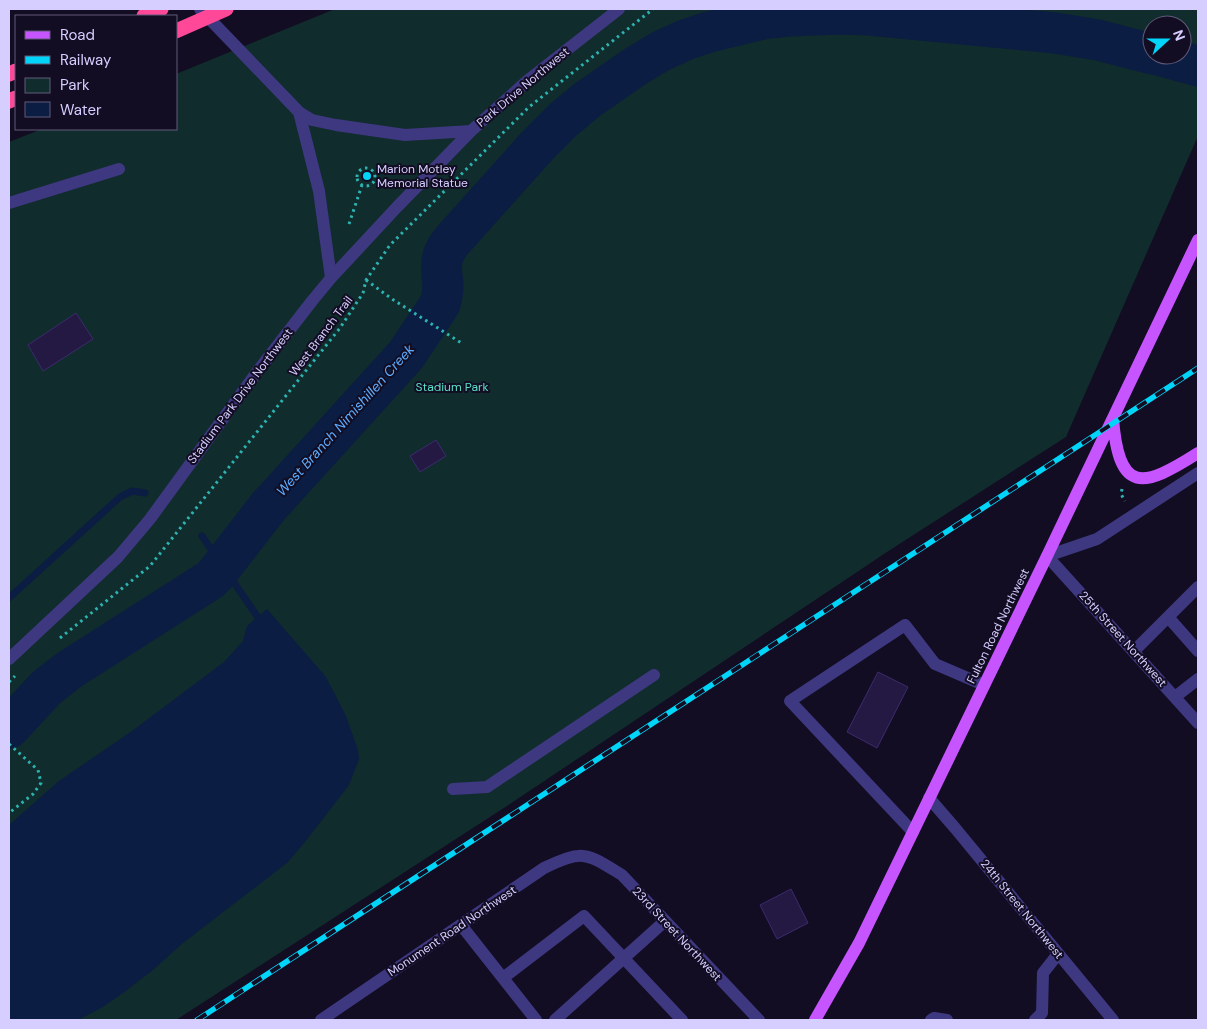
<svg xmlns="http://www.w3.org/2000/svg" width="1207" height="1029" font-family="'DM Sans',sans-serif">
<rect width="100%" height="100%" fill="#120d22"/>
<path fill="#102c2c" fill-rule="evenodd" d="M335,9H1198V136L1066,437L887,552L507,806L176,1020H9V142L42,129H176V74ZM1152,25H1182V55H1152Z"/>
<path fill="#0b1d43" d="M267,609L326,677L346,716L358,750L359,759L349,785L305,842L287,863L183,943L153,970L127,990L103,1007L78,1020H9V825L59,781L132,731L224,662L243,641L247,626Z"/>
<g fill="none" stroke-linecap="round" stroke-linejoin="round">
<path stroke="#0b1d43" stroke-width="7" d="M202,536L257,616
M9,598L120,497L132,491L145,493"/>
<path stroke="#0b1d43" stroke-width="41" d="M1158,55L1198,66
M9,728L46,688L69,670L210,580L216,574L268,507L406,355L440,304C449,279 432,265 451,242L537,146L563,120L587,100L636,66L661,51L685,40L709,32L763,19L790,16L842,14L869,15L1055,33L1098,40L1152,54"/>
</g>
<path fill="#241943" stroke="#3c2b6f" d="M76,313L93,339L43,371L28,345Z
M436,440L446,456L420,472L410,456Z
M878,672L908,687L877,748L847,732Z
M791,889L808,923L777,939L760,905Z"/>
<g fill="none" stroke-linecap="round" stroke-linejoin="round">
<path stroke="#2db4b2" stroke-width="3" stroke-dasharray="2.5 4" stroke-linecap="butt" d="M357 177a9 9 0 1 1 18 0a9 9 0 1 1-18 0Z
M349,224L362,185
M366,280L392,299L463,344
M1122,489L1121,494L1125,501
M60,638L150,566L340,328L363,293L366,280L390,245L529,107L653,9
M9,682L15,676
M9,744L38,770L41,783L33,794L9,813"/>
<path stroke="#3e3881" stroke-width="12" d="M200,9L299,112L319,191L331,278
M299,112L312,120L336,125L405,135L471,131
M9,203L119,169
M1198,473L1097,539L1047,556L1198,723
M1168,617L1198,651
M1134,651L1198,587
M9,659L118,557L150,519L257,372L312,301L331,278L397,207L471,131L527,81L619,9
M1175,697L1198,679
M453,789L487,787L654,675
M929,798L955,828L1113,1020
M913,832L790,701L905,625L935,664L984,685
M461,925L536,1020
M503,978L584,916L682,1020
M321,1020L544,868C584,849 586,853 622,875L759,1020
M555,1020L665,921
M931,1020L934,1018L947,1020
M1035,1020L1042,1013L1043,973L1058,954"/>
<path stroke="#c755ff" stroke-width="12" d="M1113,419C1119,495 1143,488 1198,453
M815,1020L859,943L1047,556L1198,240"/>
<path stroke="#ff4998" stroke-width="15" d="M144,16L161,9
M176,31L226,9
M9,74L16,71
M9,101L16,98"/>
<g stroke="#00d5f9" stroke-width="5.5">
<path id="rail" d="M197,1020L1198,368"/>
</g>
<use href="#rail" stroke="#120d22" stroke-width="4" stroke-dasharray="11" stroke-linecap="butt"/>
</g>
<circle fill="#00d5f9" stroke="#120d22" stroke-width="2" cx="367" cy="176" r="5"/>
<g text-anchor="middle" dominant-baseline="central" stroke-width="4" stroke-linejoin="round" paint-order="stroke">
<g font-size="12" fill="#d6ceff" stroke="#120d22">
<text transform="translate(523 87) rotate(-40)">Park Drive Northwest</text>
<text transform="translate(321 336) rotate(-53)">West Branch Trail</text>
<text transform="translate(240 396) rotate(-53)">Stadium Park Drive Northwest</text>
<text transform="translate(998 626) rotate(-64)">Fulton Road Northwest</text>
<text transform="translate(1123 639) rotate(48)">25th Street Northwest</text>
<text transform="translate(1022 909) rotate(51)">24th Street Northwest</text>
<text transform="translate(452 931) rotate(-34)">Monument Road Northwest</text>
<text transform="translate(677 934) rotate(47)">23rd Street Northwest</text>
</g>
<g font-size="12" fill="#d6ceff" stroke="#120d22" text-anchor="start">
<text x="377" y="169">Marion Motley<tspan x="377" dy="14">Memorial Statue</tspan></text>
</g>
<g font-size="12" fill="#59e0c5" stroke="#120d22">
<text x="452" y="387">Stadium Park</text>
</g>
<g font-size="14" font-style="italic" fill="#5cacff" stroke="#120d22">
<text transform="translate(345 420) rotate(-48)">West Branch Nimishillen Creek</text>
</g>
</g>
<rect width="1207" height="1029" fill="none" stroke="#d6ceff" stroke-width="20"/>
<rect x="15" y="15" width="162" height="115" fill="#120d22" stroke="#605a7a"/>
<rect x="25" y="31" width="25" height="8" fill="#c755ff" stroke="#605a7a"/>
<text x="60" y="40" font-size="15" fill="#d6ceff">Road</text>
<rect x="25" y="56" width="25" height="8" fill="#00d5f9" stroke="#605a7a"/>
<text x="60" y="65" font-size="15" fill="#d6ceff">Railway</text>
<rect x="25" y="78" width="25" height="15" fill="#102c2c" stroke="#605a7a"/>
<text x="60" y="90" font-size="15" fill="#d6ceff">Park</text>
<rect x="25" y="102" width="25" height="15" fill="#0b1d43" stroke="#605a7a"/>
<text x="60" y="115" font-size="15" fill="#d6ceff">Water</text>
<g transform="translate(1167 40) rotate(69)"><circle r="24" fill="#120d22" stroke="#605a7a"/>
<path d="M0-4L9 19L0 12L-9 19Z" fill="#00d5f9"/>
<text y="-8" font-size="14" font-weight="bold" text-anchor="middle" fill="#d6ceff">N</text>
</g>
</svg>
